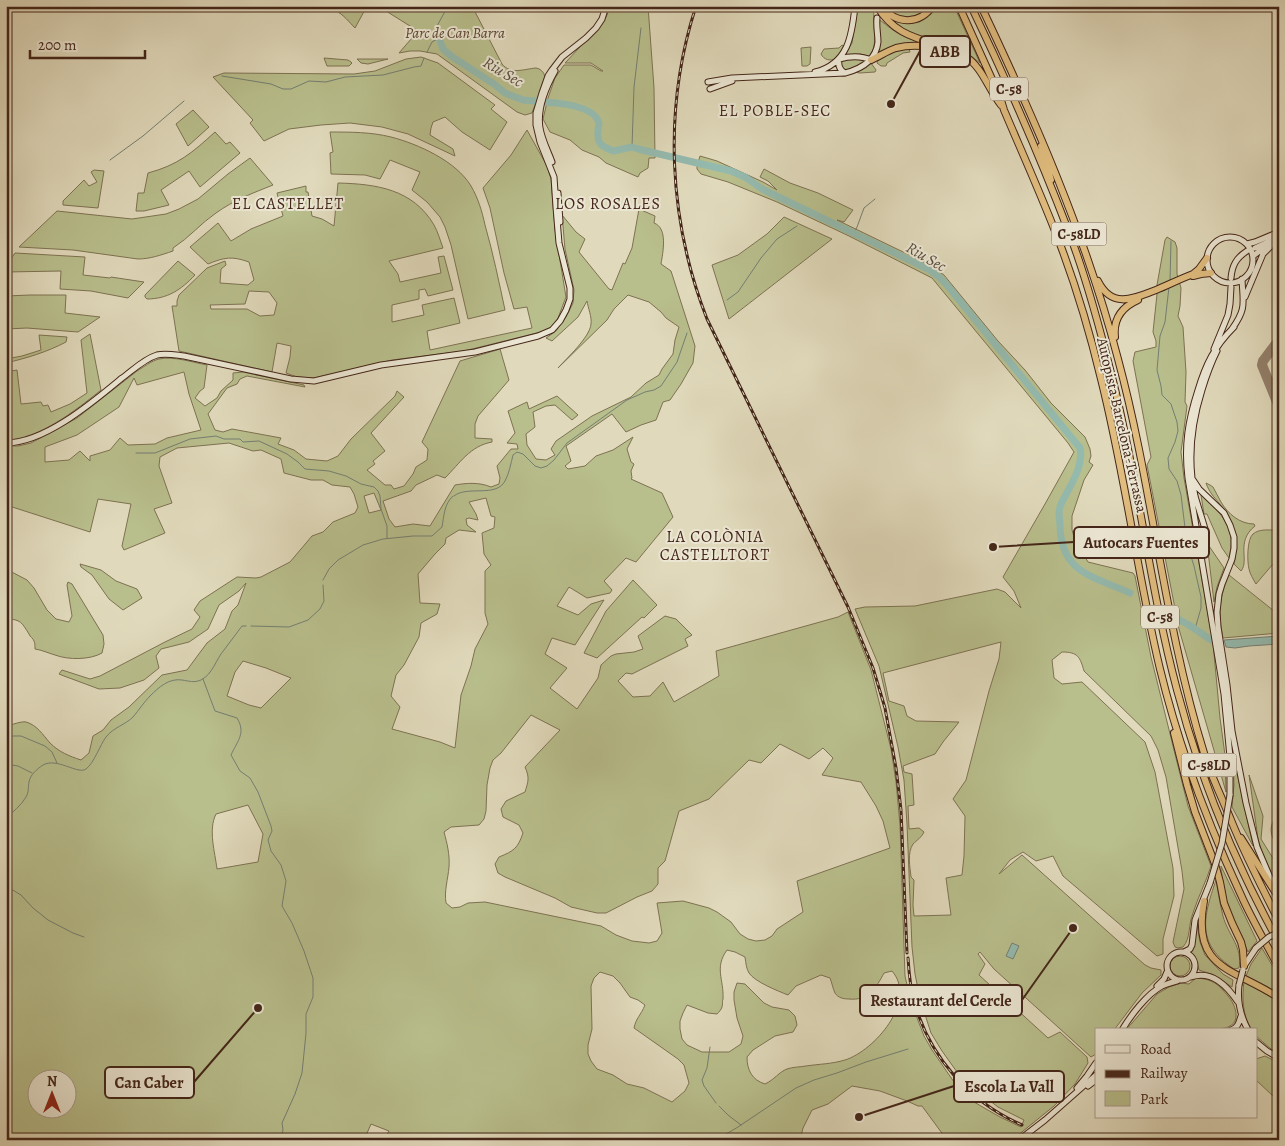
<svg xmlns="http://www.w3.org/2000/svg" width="1285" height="1146" font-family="Alegreya,serif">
<rect width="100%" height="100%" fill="#e0d9bb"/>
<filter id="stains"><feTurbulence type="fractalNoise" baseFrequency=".004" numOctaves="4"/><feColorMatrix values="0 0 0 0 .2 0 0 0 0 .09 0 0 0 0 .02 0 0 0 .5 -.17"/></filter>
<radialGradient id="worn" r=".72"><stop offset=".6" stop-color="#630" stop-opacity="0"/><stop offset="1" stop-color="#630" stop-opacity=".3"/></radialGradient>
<path fill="#b8be8c" stroke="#7e7252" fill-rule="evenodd" d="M316,6H367L355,28C350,23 343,14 336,11C330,8 322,9 316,6Z
M378,6H472L502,64C511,75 524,69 536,68C542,69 545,74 545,79L532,113L525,115L517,112L437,54L420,51H410L399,53L418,31Z
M609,6H648L654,88L655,158H649L648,168L640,173L638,177L606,163L599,157L582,150L570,140L550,132L543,119L548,98L555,78L564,65H591L601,71H603L591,63H565C570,58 574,53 579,48C590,36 608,24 609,6Z
M857,6H872C875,12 873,17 874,23C874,38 877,43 870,57L861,54L845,55L852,43Z
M884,6H929C921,16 906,21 895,14C891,12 888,9 884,6Z
M935,6H954L980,63L967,53L955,47L915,36L904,31L885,15C895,21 909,27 920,20C925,17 930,11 935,6Z
M880,20C896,33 902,37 922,43V45L875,56L880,42L879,30Z
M842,45L844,46L838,57L835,59C830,61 824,60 821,54L824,49L839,48Z
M811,47L810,64L807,66H802L801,48Z
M909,49L910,52L903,53L887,63L886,66H881L877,63L878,59L899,50Z
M421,57L438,63L495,105L491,109L507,122L490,150L462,132L445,117L433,122L431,128L430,135L453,149L455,156L408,134L382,127L350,123L321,125L289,129L264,141L250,123L253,120L213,77L224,73L354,74L375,71L406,59Z
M324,58L348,60L351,62L352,63L349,66H327Z
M850,58L866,60C860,67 842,78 841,62Z
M357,59H388L368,64L361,63Z
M871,63L876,70L875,72L860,73L853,72Z
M193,110L209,127L188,146L176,124Z
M527,130L547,166L551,179L555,230L566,297L558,318L551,327L545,331L464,351L392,360L314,378L297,377L286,373L290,357L291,346L277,343L272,372L179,351L172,306H177V301L179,295L207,268L225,261L226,265L221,269L220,283L248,285L254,280L249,262C232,256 225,257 208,264L190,247L218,223L231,241L251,229L283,216L277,193L306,186V192H308L312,216L322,219L334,226L338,183C376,184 413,189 434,225C438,232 440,240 443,248L389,261L398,274L400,282L441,273L438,257L444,256L453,290L428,296L425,289L419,290V299L392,305V322L424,315L422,305L454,298L460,323L427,331L430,350L532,328L527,307L514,309L504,273L490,208L483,188L511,155ZM249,291L269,292L277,303L274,315L260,316L247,309H211L210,305L245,304Z
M215,132L226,144L230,142L240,153L200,187L189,171L161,190L169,205L144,211H136L138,193H144L148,173C178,165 192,153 215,132Z
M330,132C350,132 371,132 391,137C418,144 456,161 471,186C478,198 482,211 485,225C493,253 499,282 505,310L468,319L451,245L445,227L440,217L427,202L412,190L420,172L390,160L380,179L365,175L331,174L330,153L333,152Z
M700,156L717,161L763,182L777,190L768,181L760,177L764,169L790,183L818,193L853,210L844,222L837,220L928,264L944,275L998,341L1025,370L1051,403L1085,437L1090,449L1091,456L1089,462L1093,465L1084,480L1072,516V530L1075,540L1088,562L1133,573L1135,576L1151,657L1175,754L1188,806L1211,866C1206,882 1198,897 1193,913C1188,925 1191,938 1183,947L1178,948L1175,947L1173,942L1184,889L1182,871L1166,777L1158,750L1151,736L1084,671C1080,657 1078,652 1062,652L1052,660L1054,678L1062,684L1082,682L1145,742L1155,772L1173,868L1174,896L1163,939V954L1157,956L1063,876L1053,856L1036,861L1023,852L1010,860L999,874L1022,855L1145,965L1151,968L1161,970V975L1142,993L1114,1030H1096V1054L1091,1057L994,969L980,952L978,954L985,964L979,975L1048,1038L1060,1032L1087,1057L1088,1063L1075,1084L1054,1106L1012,1140H947L922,1106H918L907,1101L880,1091L852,1086L828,1104L812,1110L803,1128L800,1140H384L389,1131L371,1124L364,1140H6V726C12,725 21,721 26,722C37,725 43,735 50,743C59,752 69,756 81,760L89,753L93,736L103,730L111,720L129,707L162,675L187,670L207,643L225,629L232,611L238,605L246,583L239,591L219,605L208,629L189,642L161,649L156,656L159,668L144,680L120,688L99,689L64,676L59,674L62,670L90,679L100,676L165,642L192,629L200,617L194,610L200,601L237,577L256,578L261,577L290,562L312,536L323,532L333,522L355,513L358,507L354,494L350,487L332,485L323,480H311L284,473L281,459L261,450L253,451L229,443L177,448L160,457L159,466L172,503L154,509L165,533L124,550L122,546L131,504L98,499L90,532L6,505V446H18L31,443L77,418L137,371C144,367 151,361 159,359C174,356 191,362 207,365L204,388L200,391L195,398L205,406L217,398L221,391L233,380V373L243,372L304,385L305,387L247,376L240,379L237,384L227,388L208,414L215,430L223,432L232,429L281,438L278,444L294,450L306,459L327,461L338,456L351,439L395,396L397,391L404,397L371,433L385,451L373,461L375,464L367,470L385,485H391L394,489L404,486L413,474L416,467L427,460L428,449L422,442L460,361L500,349L509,380L478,416L475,424V438L492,439V442C470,446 460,463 445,478L437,475L416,485L411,491L383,501L389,519L395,527L413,524L430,526L455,485C467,483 479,482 491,487L499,484L500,478L497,466L511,449H518L517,444L507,443L515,433L508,411L527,402L529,409L557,396L578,415L572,420L555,405L546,406L533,412L535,427L526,434L527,445L536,459L546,460L555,455L551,449L556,441L592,416L631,397L646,383L659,375L662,369L673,354L675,340L679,327L666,318L661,312L649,302L628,295L614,309L607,320L558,368C567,358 590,337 591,324C592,317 588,308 587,301L578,317L552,341L546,338L556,331L566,317L573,303L574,290L565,249L562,215L576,232L585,239L579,252L609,289L612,290L623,263L625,264L632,248L639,209L655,216L654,223C668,228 663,252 661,264L671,271L695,346L693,363L681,384L670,400L663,402L656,420L641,425L626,432L612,414L566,446L571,461L565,466L568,469L585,466L596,456L613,450L633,437L627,449L631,462L634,464L631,471L632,478L631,479L662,493L673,517L636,562L626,558L604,581L612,590L610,593L587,598L569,587L557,606L578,615L591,604L604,600L575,645L552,638L545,654L567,668L550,688L577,709L598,678L601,665L611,656L616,654L634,652L643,649L638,636L665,616L676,619L692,635L685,639L688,646L632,674L626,673L618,681L633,697L650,696L663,682L674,702L719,676L716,651L838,617L848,612L871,670L891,749L896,782L900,825L905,976L911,1002L924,1036L932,1050L954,1082L974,1102L1000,1117L1021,1127L1024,1120L998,1107L981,1094L957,1072L942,1051L931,1033L920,999L915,974L912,947L907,824L904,780L898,747L879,666L855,609L865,607L915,606L997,589L1005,592L1021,608L1014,591L1003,577L1045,504L1074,452L1068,443L932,278L849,236L777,202L728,182L701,174L697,169V166ZM184,372L189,394L201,430L167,438L155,444L128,445L120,438L110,450L90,456V461L80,451L69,460L45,462V447L77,435L119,407L134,378L137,385ZM374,493L381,510L369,513L364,496ZM486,498L491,516L495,517L494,528L482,533L484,554L491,565L485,571V613L488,624L475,649L471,666L461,695L455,748L440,742L392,729L400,707L391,696L396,675L404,665L419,637L421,623L437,614L440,604L420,603L418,574L435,554L445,544L446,538L459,530L476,532L467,525L466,519L469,518L478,520L476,514L469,502ZM1001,642L999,659L989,691L966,780L953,799L965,816L964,856L962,875L946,878L951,915L914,916L913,905L914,880L911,877C910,867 907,853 913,844C917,840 921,838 924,832L919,828L909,829L908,806L914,805L912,774L904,772L903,766L935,754L943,742L959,722L916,721L907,716L904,706L889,701L883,673ZM243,661L266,668L291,678L261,708L249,705L227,696L235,672ZM531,715L560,730L525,767C530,778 528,782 525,792L506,801L501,809L503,817L519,825L523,833C518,848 514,851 499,857L495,864L498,873L505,877L555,898L571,907L597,913H606L637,897L652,891L658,884V868L665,861L679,811L709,799L749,760L761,763L780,744L809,759L823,748L833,758L822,775L861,782L876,806L883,821L890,848L797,881L803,912L777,929L772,936L765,940L756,941L748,939L740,934L731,922L717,912L709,908L683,901L657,903L662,933L657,941L649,943L632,941L616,935L601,926L485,902L468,903L460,907L452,908L446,903C444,891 448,879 449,867C450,855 447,843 444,832L451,827L479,825L484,819L486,811L487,785L490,768L493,760L501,753ZM248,805L263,834L258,862L217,869C215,852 208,830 216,814ZM727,950L735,952L745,957C746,963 746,968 749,973C755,982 778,991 788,995L796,986L821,975L830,978C832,983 833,989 835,993C838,998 844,999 849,999C868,1001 876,988 884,973L892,971C918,1001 874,1051 845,1060C832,1064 819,1064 806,1066C800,1067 793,1067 787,1069C779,1072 774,1080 765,1084C752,1080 747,1070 747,1057L753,1050L775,1036L793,1032L797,1025L795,1016L789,1010L772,1007L764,1003L745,984L737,983L734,992V1000L737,1018L743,1036L741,1044L729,1052H702L687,1045L682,1039L680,1029V1021L683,1013L687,1005L708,1013L717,1014C719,1012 721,1010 722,1007C723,1004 722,1001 723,999C724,979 714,968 727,950ZM600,972L613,976L620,983L630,997L638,1000L645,1005C641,1015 636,1018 634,1028L678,1059L684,1065L689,1083L685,1091L672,1102L644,1088L627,1084L613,1075L597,1069L591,1061L588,1054V1045L592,1029L591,986L594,978ZM38,1078H68V1108H38Z
M250,158L273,185C253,193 234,200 216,213C201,223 189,238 173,248V251C161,255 150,259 138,259L73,250L19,247L57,211L132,219L166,214L179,209L198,199L228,174Z
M94,170L104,171L98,208L63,205V201L84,180L89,186L97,182L91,172Z
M784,217L832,239L729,319L712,265L738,255L767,234Z
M1167,237L1175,242L1177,248V274L1181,288L1180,306L1178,316L1183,327L1186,372L1185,402L1187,406L1181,452L1184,478L1213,643L1220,718L1225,755L1226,792L1179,629L1147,465L1151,457L1133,361L1135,352L1156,347V341L1153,332L1157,294V285L1165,240Z
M15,253L85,257L83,275L110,278L111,277L144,282L128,298L91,291L60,289L61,271L6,272V266Z
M178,261L195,275C181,290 167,299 147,299L145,297V295Z
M30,295H66L65,313L100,317L78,332L27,328L6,329V296Z
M90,334L101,390C76,410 40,439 6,440V372L17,370L21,404L41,402L43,406L48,405L51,412L70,404L87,393L81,340Z
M39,335L67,337L66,342C47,352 27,358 6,363V359L22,356L41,350Z
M1206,483L1210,485L1213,487C1216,492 1218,497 1221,502C1228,514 1240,524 1254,524L1255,526C1235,542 1250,560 1241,571L1234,564C1239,540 1235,522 1219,503C1214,497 1209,492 1206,483Z
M1201,495C1222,514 1237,528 1229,558L1222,548L1207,514H1204Z
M1273,530L1279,535V568L1273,564L1256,584C1253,579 1250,574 1249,569C1247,561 1247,539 1253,534C1259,529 1267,530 1273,530Z
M1207,543L1224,568L1217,587L1214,602Z
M80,564L101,570L116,581L137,589L142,598L123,610L109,599L92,575L81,567Z
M6,569L27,580L34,588L47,610L56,619L69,622L72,616L67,585L68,582L72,584L103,635L104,644L102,653C90,660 68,660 55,655C48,653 42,650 35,649C35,646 35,643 34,641C33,638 30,637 29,634C22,623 21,619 6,619Z
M1229,575L1279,615V633L1223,638C1218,613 1219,598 1229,575Z
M633,580L657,605L644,618L642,617L597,658L584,653L606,611Z
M1233,754L1253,846L1232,807L1234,785Z
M1249,775L1263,816L1261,839L1279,868V887L1264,859L1258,839Z
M1274,820L1279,824V848C1272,839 1268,830 1274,820Z
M1221,866L1257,941L1248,952L1227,904L1221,870Z
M1216,880C1218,892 1220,904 1223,916C1228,935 1243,947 1239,968L1234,969C1196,944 1203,918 1216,880Z
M1197,925L1200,942L1205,955L1223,974L1233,980L1232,987L1214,975L1199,970L1195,956L1191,952L1194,947Z
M1262,948L1279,977V995L1268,987L1246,976L1251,964Z
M1170 966a10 10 0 1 1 20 0a10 10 0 1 1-20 0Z
M1196,978C1213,979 1218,984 1228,996C1235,1004 1241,1020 1230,1026C1224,1030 1214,1028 1207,1029C1180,1030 1153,1030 1126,1030L1157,994L1169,987L1181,983L1189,984Z
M1244,981L1274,999L1279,1003V1052L1271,1049L1256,1036V1030H1252C1242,1015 1242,998 1244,981Z
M1265,1056L1279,1063V1099L1274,1097L1256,1080V1059Z"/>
<path fill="#94baae" stroke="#747f72" d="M1279,636V644L1249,646L1235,648L1226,647L1224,640Z
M1012,943L1019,946L1013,959L1006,956Z"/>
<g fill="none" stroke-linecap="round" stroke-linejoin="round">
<path stroke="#747f72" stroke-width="1" d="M427,52L432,42L439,38L437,26L448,6
M222,76L271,84L283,89H291L309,81L326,82L345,77L383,75L414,67L421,66L424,58
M632,147L634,87L641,28
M110,160L143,136L184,101
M809,215L813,213
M854,233L857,227L864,208L875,199
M1170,281L1171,241
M1169,287L1165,322L1160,336L1157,370L1161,386L1162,395L1171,404L1177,422L1178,431L1175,442L1168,458L1169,469L1177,481L1181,495L1187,544L1194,566L1201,597V608L1195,629
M727,300L738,292L761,258L777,239L797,226
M136,453H155L190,439L216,436L224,439H240L243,442L259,441L287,454L298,462L305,469L329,471L346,476L361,484L374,487L378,491L380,496L381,509L387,526V538
M454,496C467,485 496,498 505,481C509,474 511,463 513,455L517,452L523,454L535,466L541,468L547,466L554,460L567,443L627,400L645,392L654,390L661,386L677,362L687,333
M323,580L329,569L338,560L363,545L383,539L413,536H432L442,527C444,516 444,504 453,496
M251,626L289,627L308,620L320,609L324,601L323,585
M203,679L215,711L237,718C246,733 238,740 231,755L240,771L250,778L258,792L271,826L272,831L268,840L271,851L281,865L286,881L282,906L292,923L304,951L313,978V997L306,1014V1033L302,1073L295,1094L282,1123L283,1130L280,1140
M6,736H21L45,746L52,752L57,763
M6,764L18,766L32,773
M6,819C13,811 21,806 26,797C29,792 28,787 29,782C30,775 37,769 43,765C57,757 78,775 86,769C94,763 100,745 106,737C114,727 125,725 133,717C139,710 144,702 150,696C159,687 169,678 182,680C189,681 194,683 201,680C213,674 216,659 224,650C230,642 236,634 242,626H246
M6,886L21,895L33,908L48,920L73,933L84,937
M710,1047L707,1068L702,1080L704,1086L716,1103
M719,1106L728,1115L741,1125
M716,1140L738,1127L796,1088L814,1080L837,1073L866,1062L908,1049"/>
<path stroke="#94baae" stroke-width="7" d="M439,38L443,49L451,56L494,84L505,93L523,100L536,101
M545,102C560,103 595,106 599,123C599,126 598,129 598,131C597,145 602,146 613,151L632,147L638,149L731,171L745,177L762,189L928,269L939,277L946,284L1080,448C1084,466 1070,486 1062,502C1058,509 1059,516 1060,524C1060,573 1093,576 1130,593
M1178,619L1189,625L1211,640"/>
<path stroke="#92806a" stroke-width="10" d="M1279,340L1272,349L1279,354
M1272,349L1263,361L1262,365L1279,407
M1279,380L1277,384L1279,397"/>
<g stroke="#442619" stroke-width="7">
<path id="secondary" d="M815,72C848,64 852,36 855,6
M845,73C839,70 838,65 839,59C850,56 860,55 871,60
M708,82L732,78L845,73C861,69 876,60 878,42C878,34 876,26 877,18
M710,89L732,81
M552,162C548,151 542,140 540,128C537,109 546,87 555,71
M558,193L560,222
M1207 260a23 23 0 1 1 46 0a23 23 0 1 1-46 0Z
M1247,244L1255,242L1279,232
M1255,248L1279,237
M1253,256L1261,250L1279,242
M1231,278C1232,266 1236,258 1247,251
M1245,297L1263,254L1272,245
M1232,329C1247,308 1243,303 1242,279
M1214,349L1228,315L1230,304L1231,287
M6,443C45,443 93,402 122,378C133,370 144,359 157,355C166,353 175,355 184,356L291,379L314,381L381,365L475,352L538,336L552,330L560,321L566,310L570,299V288L559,243L556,207L554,177L540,142L536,125V113L542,93L548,76L552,70L562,57L586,38L596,28L602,19L606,6
M1193,480L1199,489L1224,513L1230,525L1234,537V548L1232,559L1222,584L1219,594L1217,612L1218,627L1227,685L1232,731L1246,803L1257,847L1272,882
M1205,529C1202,518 1198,507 1195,496C1187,460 1191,425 1202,390C1206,377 1211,363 1217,351
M1230,795V757L1224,694L1188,478C1184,446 1188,421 1198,390C1206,364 1214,347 1234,327
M1167 966a14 14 0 1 1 28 0a14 14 0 1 1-28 0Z
M1184,952L1190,949L1192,945L1195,920L1210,883
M1244,966L1256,948
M1191,977C1212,970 1227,986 1238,1002
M1239,985C1237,1001 1240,1015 1248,1030
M1157,986L1164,979L1167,972
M1122,1030C1131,1015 1147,994 1162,986C1167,984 1172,982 1177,981
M1231,1030C1238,1028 1239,1022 1241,1016
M1256,1042L1267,1051L1279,1058
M1088,1086L1096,1080
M1077,1088L1087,1076L1096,1063
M1019,1140L1045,1120L1096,1075"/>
</g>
<g stroke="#442619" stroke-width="8">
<path id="highway" d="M877,6C891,30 910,37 936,44C946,47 957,50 965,56C983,68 988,89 1001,105
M881,6C896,24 918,26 933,6
M959,6L1000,97L1004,110C1021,150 1039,190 1055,231C1074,279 1089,329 1101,379C1125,474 1137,573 1160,669C1179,747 1207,822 1241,895C1252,920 1266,943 1279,968
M971,6C1006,79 1039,154 1068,230C1086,276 1099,325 1111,373C1138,477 1149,585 1177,690C1200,778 1235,863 1279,943
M981,6C1035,120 1086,236 1118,359C1153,489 1164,624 1204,753C1211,776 1222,798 1231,820C1245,855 1262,888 1279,921
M871,60C880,56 887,51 896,48C917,43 942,47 961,58
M1041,146L1051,180
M1193,276L1201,274L1211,273
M1098,281C1112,309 1133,299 1156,290C1168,285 1180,279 1193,274L1199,269L1207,258
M1115,337C1113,319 1122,307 1138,300
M1174,733L1187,785L1195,812L1215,864L1220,882L1224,903L1232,923L1241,942L1243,950L1244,966
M1241,838L1279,898
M1204,901C1191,970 1234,968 1279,998"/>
</g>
<use href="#secondary" stroke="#ebe6d3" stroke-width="5"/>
<use href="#highway" stroke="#e0bc7e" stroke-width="6"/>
<g stroke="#442619" stroke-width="3">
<path id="rail" d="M696,6C663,108 668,219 707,319L848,607L873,668L885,708L896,768L901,810L907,953
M908,958C909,973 910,987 914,1001C929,1056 969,1102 1022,1125"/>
</g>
<use href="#rail" stroke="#ebe6d3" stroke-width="1" stroke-dasharray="4" stroke-linecap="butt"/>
<g stroke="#442619" stroke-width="7" stroke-linecap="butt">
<path id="secondary-bridge" d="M1210,883L1222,843L1230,795
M1256,948L1269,937L1279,932
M1239,985L1243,970"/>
</g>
<use href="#secondary-bridge" stroke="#ebe6d3" stroke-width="5"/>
</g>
<g text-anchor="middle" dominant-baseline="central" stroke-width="4" stroke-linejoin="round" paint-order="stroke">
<g fill="#ebe6d3" stroke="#766051" stroke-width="1">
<rect x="990" y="77.5" width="38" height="23" rx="4"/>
<rect x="1051.5" y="222.5" width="55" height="23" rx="4"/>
<rect x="1141" y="605.5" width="38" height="23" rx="4"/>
<rect x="1181.5" y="753.5" width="55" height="23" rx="4"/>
</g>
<g font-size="14" font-weight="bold" fill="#442619">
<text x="1009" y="89">C-58</text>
<text x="1079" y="234">C-58LD</text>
<text x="1160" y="617">C-58</text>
<text x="1209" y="765">C-58LD</text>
</g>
<g font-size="15" font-style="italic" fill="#5b4430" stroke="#ebe6d3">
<text x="455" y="33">Parc de Can Barra</text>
</g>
<g font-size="15" fill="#442619" stroke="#ebe6d3">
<text transform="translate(1122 425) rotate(77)">Autopista Barcelona-Terrassa</text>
</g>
<g font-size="16" font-style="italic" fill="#584b3e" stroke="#ebe6d3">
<text transform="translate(503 72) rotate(31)">Riu Sec</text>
<text transform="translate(926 257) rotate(30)">Riu Sec</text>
</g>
<g font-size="16" letter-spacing="1" fill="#442619" stroke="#ebe6d3">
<text x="775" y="111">EL POBLE-SEC</text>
<text x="288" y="204">EL CASTELLET</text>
<text x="608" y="204">LOS ROSALES</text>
<text x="715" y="537">LA COLÒNIA<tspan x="715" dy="18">CASTELLTORT</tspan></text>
</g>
</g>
<path fill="none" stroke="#442619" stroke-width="2" d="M891 104L920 51M993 547L1074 542M1073 928L1022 1000M258 1008L194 1082M859 1117L954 1086"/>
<g fill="#442619" stroke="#ebe6d3" stroke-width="2">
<circle cx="891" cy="104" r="5"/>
<circle cx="993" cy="547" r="5"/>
<circle cx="1073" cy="928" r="5"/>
<circle cx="258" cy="1008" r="5"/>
<circle cx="859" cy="1117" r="5"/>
</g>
<g fill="#ebe6d3" stroke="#442619" stroke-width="2">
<rect x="920" y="36" width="50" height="31" rx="5"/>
<rect x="1074" y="527" width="135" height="31" rx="5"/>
<rect x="860" y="985" width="162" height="31" rx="5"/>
<rect x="105" y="1067" width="89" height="31" rx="5"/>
<rect x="954" y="1071" width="110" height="31" rx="5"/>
</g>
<g font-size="16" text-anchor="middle" font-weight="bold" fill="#442619">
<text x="945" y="57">ABB</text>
<text x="1141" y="548">Autocars Fuentes</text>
<text x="941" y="1006">Restaurant del Cercle</text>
<text x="149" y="1088">Can Caber</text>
<text x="1009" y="1092">Escola La Vall</text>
</g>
<rect width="1285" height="1146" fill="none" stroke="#e0d9bb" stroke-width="25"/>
<rect x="8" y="8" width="1270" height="1131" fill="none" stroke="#442619" stroke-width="2.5"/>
<rect x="12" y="12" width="1260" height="1121" fill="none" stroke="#442619"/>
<rect x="1095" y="1028" width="162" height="90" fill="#ebe6d3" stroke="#a89989"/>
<rect x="1105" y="1045" width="25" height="8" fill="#ebe6d3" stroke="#a89989"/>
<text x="1140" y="1054" font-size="15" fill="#442619">Road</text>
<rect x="1105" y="1070" width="25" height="8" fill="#442619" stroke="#a89989"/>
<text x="1140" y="1078" font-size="15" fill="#442619">Railway</text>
<rect x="1105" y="1091" width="25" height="15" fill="#b8be8c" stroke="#a89989"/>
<text x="1140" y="1104" font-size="15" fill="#442619">Park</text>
<g transform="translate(52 1094)"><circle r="24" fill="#ebe6d3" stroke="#a89989"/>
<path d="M0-4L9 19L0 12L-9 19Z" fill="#8f2418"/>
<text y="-8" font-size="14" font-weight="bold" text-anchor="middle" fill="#442619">N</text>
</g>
<path d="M30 50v8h115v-8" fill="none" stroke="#442619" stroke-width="2.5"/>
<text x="38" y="50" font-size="15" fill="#442619" stroke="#ebe6d3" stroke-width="4" paint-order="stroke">200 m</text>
<rect width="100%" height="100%" filter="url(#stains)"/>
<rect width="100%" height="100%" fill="url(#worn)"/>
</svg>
